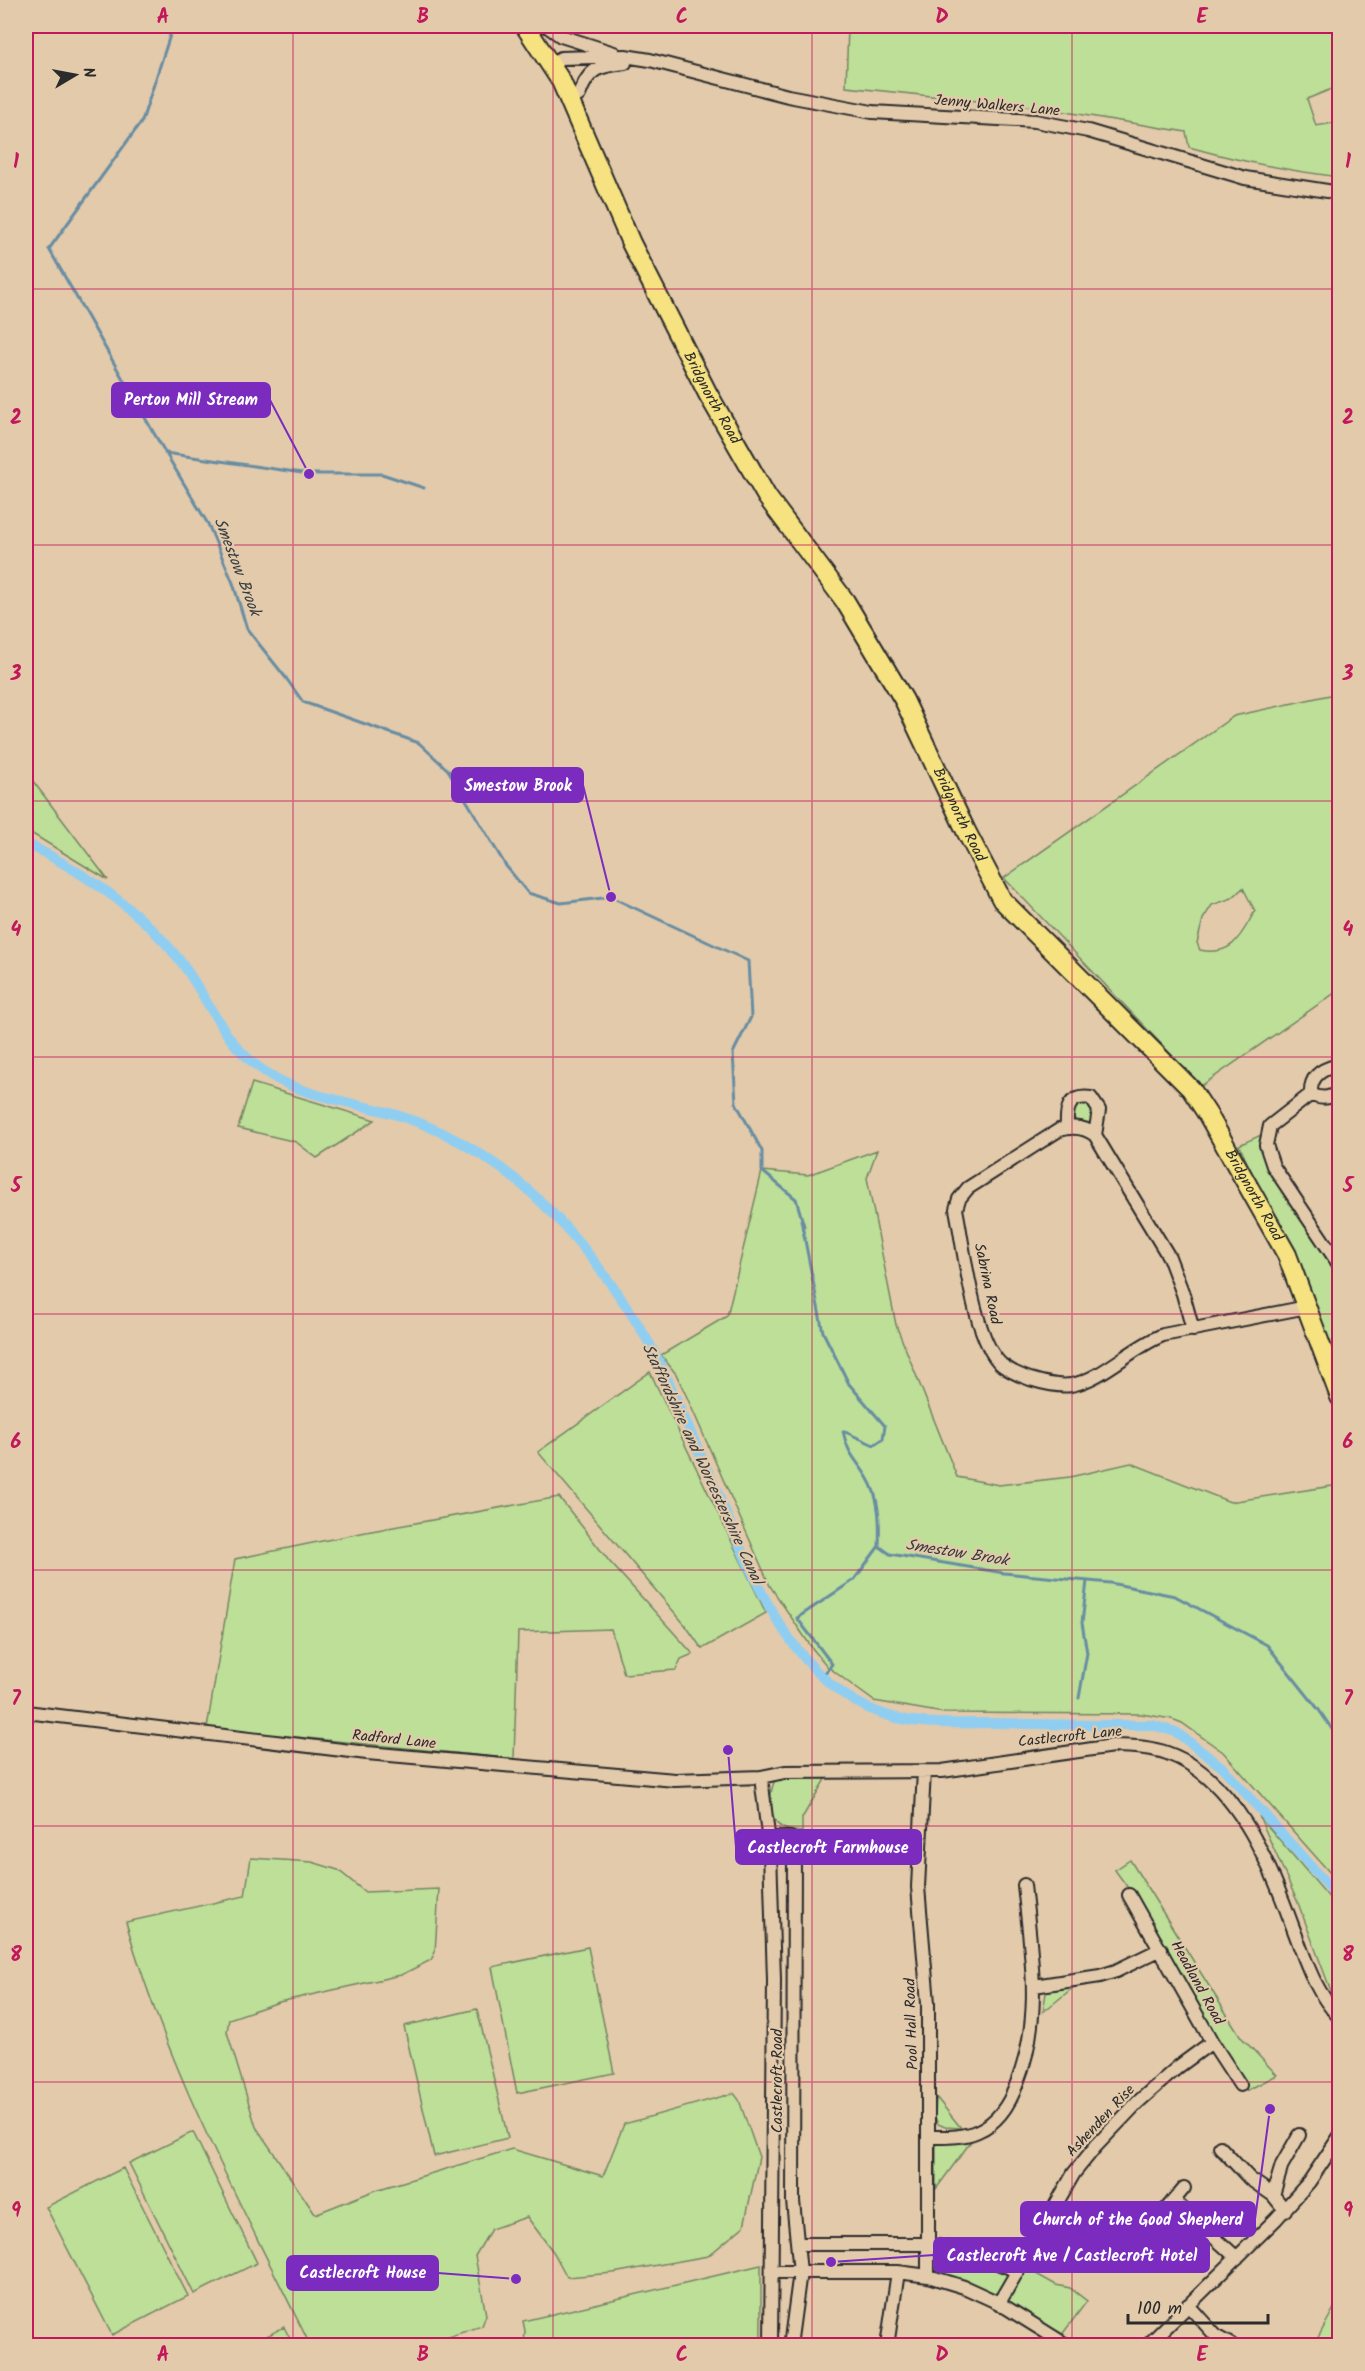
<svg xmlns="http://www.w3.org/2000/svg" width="1365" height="2371" font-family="Kalam,sans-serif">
<rect width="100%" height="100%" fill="#e3caab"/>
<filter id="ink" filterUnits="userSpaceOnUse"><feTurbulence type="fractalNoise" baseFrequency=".0167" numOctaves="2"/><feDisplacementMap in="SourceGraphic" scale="12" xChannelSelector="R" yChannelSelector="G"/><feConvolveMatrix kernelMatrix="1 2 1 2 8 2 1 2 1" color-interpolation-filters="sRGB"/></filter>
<g filter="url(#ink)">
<path fill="#bddf98" stroke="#748562" stroke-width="1.5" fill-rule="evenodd" d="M848,26H1339V86L1307,99L1316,126L1339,122V177C1288,171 1239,161 1189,147L1186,132L1035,107L846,87Z
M1339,693V990L1201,1086L1004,878L1234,716ZM1243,888L1255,911C1241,935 1233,957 1200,950L1197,943L1203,919L1212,905L1232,898Z
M26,772L108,880L26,830Z
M252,1083L375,1120L317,1158L296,1142L238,1128Z
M1073 1113a11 11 0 1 1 22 0a11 11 0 1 1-22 0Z
M1261,1135L1271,1171L1339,1274V1375L1308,1284L1276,1223L1239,1145Z
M877,1150L867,1178L896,1325L957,1477L999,1485L1070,1477L1131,1463L1230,1502L1339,1485V1883L1223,1752L1182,1723L1172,1719L1141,1714L944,1713L874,1701L856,1688L827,1666L812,1648L770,1586L686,1395L676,1374L661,1355L727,1316L762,1171L808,1175Z
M650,1372L766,1613L702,1649L686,1626L538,1452Z
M559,1497L609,1561L693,1654L681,1659L676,1670L624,1674L611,1629L518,1632L514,1759L207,1728L235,1559L366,1532Z
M795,1775L827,1776L802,1818V1832C797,1831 788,1831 783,1828C767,1820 769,1793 775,1780Z
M1259,1816L1339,1909V2002L1331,1991L1298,1903Z
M251,1858L312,1862L338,1870L365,1892L439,1889L435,1952L431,1960L401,1975L279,2002L229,2019L227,2032L256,2127L315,2214L376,2190L512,2149L603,2176L624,2124L734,2093L739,2100L759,2157L744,2226L708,2256L613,2273L567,2277L554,2253L527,2217L491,2229L475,2256L486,2315L482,2326L423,2345H310C242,2207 168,2071 126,1922L245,1896Z
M1130,1860L1241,2037L1277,2075L1246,2091C1204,2017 1166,1938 1115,1870Z
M588,1947L614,2073L517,2093L492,1967Z
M1075,1986L1043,2012L1046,1993L1053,1989Z
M477,2009L508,2138L434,2156L404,2026Z
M936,2097L961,2128L945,2127L938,2124L935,2117Z
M193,2132L257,2263L194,2294L129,2163Z
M972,2140L936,2189V2146L940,2142Z
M123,2168L188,2296L112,2335L46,2207Z
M932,2247L1016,2272L999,2300L931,2271Z
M761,2265V2345H524L525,2331L523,2321Z
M1024,2267L1056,2285L1070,2288L1087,2301L1061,2336L1003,2301Z
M1339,2299V2345H1314Z
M284,2327L293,2345H250Z"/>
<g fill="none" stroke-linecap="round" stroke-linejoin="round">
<path stroke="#688da2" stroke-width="3" d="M173,26L142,121L49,249L152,430L208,524L233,583L247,629L286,678L303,702L419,743L448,770L506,866L528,893L561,903L611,897L748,961L751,1017L733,1053L736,1103L762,1151V1171L796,1199L804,1226L801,1220L823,1332L849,1384L885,1426L883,1439L874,1445L843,1431C849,1457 854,1456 867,1477C880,1498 880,1523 879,1546L890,1554L1004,1573L1110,1583L1175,1596L1267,1645L1319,1710L1340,1741
M165,453L309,474H382L424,488
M822,1677L832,1664L797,1618L854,1580L879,1546
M1079,1698L1087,1653L1082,1623L1087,1581
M1340,1776L1336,1786L1340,1792"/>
<path stroke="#90cef1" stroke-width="10" d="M26,843C81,871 139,908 178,958C214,1004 222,1050 279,1080C316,1099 358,1103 397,1115C457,1133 514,1172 557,1218C595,1258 633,1312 659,1361C670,1382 677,1403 687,1424C697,1448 708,1471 718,1494C752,1576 792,1683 883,1714C918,1726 954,1723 990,1723C1039,1724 1087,1725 1136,1725H1152L1176,1732L1222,1767L1340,1899"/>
<g stroke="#2b2b2b" stroke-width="16">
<path id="minor" d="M547,26L561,36L614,53
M552,63L561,58L625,56L650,60L788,96L872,112L1035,121L1088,131L1245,178L1340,193
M579,95C589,68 598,66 625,63
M1340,1069L1335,1066C1319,1070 1310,1078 1311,1094C1321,1100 1331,1098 1340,1091
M1311,1094L1270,1126L1266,1145L1273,1166L1340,1266
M1067,1127C1066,1109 1068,1095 1091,1098L1099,1110L1095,1135
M1193,1330L1183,1294L1169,1257L1095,1135C1085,1127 1072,1126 1059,1130L968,1188L959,1199L956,1209C964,1247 973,1340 1002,1365C1010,1371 1021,1376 1030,1379C1043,1383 1058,1387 1071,1385C1103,1379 1132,1347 1163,1335L1307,1307
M26,1712L367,1753L675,1780L761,1777L785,1772L942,1771L1113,1746C1131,1746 1150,1747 1167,1753C1235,1777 1270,1864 1292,1925C1305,1959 1314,1991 1340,2018
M924,1771L918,1887L928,2003V2276
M761,1777L770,1851L774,1980L771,2346
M769,1838H790L794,1845V1852L793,2201L800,2272L790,2346
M1129,1895L1212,2042L1240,2085
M1034,1986L1100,1976L1116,1971L1161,1949
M929,2137C945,2137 963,2138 978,2131C999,2122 1010,2103 1017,2083C1043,2017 1031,1953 1024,1885
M1220,2147L1250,2179L1273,2195
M1174,2201L1237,2258
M1285,2210L1273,2195L1282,2165L1299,2135
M1163,2213L1184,2188
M798,2244H929L977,2255L1018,2271
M773,2272H898L928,2276L964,2287L999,2303L1068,2346
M999,2303L1074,2173L1096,2146L1138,2102L1178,2067L1212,2042
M1188,2305L1217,2337L1233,2346
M887,2346L898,2272
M1147,2346L1276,2219L1309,2182L1340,2136"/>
</g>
<g stroke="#2b2b2b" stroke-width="22">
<g id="highway">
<path id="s1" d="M525,26L561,81L631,243L708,394L767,497L845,601L904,700L966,831L1002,900L1191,1089L1208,1115L1287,1255L1340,1397"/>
</g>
</g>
<use href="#minor" stroke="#e3caab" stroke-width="12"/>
<use href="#highway" stroke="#f6e281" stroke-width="18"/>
</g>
</g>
<path fill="none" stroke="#c2185b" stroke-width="1.5" stroke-opacity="0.55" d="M293,26V2346M553,26V2346M812,26V2346M1072,26V2346M26,289H1340M26,545H1340M26,801H1340M26,1057H1340M26,1314H1340M26,1570H1340M26,1826H1340M26,2082H1340"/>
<g text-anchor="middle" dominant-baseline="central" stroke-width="4.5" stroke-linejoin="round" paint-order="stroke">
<g font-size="15" fill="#2b2b2b" stroke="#e3caab">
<text transform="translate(997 106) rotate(5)">Jenny Walkers Lane</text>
<text stroke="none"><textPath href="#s1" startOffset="417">Bridgnorth Road</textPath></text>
<text stroke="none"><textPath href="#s1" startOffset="903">Bridgnorth Road</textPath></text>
<text stroke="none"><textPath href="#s1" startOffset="1389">Bridgnorth Road</textPath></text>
<text transform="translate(987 1284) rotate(78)">Sabrina Road</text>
<text transform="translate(1070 1737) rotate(-6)">Castlecroft Lane</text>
<text transform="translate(394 1740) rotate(6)">Radford Lane</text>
<text transform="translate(1197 1983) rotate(61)">Headland Road</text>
<text transform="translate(912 2024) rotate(-92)">Pool Hall Road</text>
<text transform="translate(778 2081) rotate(-90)">Castlecroft Road</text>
<text transform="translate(1101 2121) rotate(-47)">Ashenden Rise</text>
</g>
<g font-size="16" font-style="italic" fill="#353b3f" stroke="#e3caab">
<text transform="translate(237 567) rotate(69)">Smestow Brook</text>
<text transform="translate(702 1464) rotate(65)">Staffordshire and Worcestershire Canal</text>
<text transform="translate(957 1553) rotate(9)">Smestow Brook</text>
</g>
</g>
<path fill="none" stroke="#7b2cbf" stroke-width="2" d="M309 474L270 400M611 897L583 785M728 1750L736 1847M1270 2109L1255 2219M831 2262L934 2255M516 2279L438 2273"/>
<g fill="#7b2cbf" stroke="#e3caab" stroke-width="2">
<circle cx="309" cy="474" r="6"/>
<circle cx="611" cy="897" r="6"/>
<circle cx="728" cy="1750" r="6"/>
<circle cx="1270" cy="2109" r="6"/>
<circle cx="831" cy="2262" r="6"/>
<circle cx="516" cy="2279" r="6"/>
</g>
<g fill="#7b2cbf" stroke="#7b2cbf" stroke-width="2">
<rect x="112" y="383" width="158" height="34" rx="6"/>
<rect x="452" y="768" width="131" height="34" rx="6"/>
<rect x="736" y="1830" width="185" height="34" rx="6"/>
<rect x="1021" y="2202" width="234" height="34" rx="6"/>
<rect x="934" y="2238" width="275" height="34" rx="6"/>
<rect x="287" y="2256" width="151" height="34" rx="6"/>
</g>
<g font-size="16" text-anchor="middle" font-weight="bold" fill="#fff">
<text x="191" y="405">Perton Mill Stream</text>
<text x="518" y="791">Smestow Brook</text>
<text x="828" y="1853">Castlecroft Farmhouse</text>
<text x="1138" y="2225">Church of the Good Shepherd</text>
<text x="1072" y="2261">Castlecroft Ave / Castlecroft Hotel</text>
<text x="363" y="2278">Castlecroft House</text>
</g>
<rect width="1365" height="2371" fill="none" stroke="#e3caab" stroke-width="66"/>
<g transform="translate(75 75) rotate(80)" stroke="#e3caab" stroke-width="4.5" paint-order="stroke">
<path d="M0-4.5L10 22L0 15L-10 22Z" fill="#2b2b2b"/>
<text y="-9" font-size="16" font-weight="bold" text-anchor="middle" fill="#2b2b2b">N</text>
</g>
<path d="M1128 2314v9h140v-9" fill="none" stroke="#2b2b2b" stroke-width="3"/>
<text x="1137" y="2314" font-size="18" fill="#2b2b2b" stroke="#e3caab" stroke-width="4.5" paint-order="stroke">100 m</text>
<rect x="33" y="33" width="1299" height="2305" fill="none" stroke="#c2185b" stroke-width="2"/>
<g font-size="20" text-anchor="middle" font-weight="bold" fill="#c2185b">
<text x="163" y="23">A</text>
<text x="423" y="23">B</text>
<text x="682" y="23">C</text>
<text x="942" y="23">D</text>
<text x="1202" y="23">E</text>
<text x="16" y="168">1</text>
<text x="1348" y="168">1</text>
<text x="16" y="424">2</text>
<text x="1348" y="424">2</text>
<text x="16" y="680">3</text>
<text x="1348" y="680">3</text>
<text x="16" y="936">4</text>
<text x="1348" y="936">4</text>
<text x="16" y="1192">5</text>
<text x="1348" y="1192">5</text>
<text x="16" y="1448">6</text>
<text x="1348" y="1448">6</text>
<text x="16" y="1705">7</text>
<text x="1348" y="1705">7</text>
<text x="16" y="1961">8</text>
<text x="1348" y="1961">8</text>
<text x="16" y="2217">9</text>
<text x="1348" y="2217">9</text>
<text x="163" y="2361">A</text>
<text x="423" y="2361">B</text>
<text x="682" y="2361">C</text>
<text x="942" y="2361">D</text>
<text x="1202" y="2361">E</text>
</g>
</svg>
